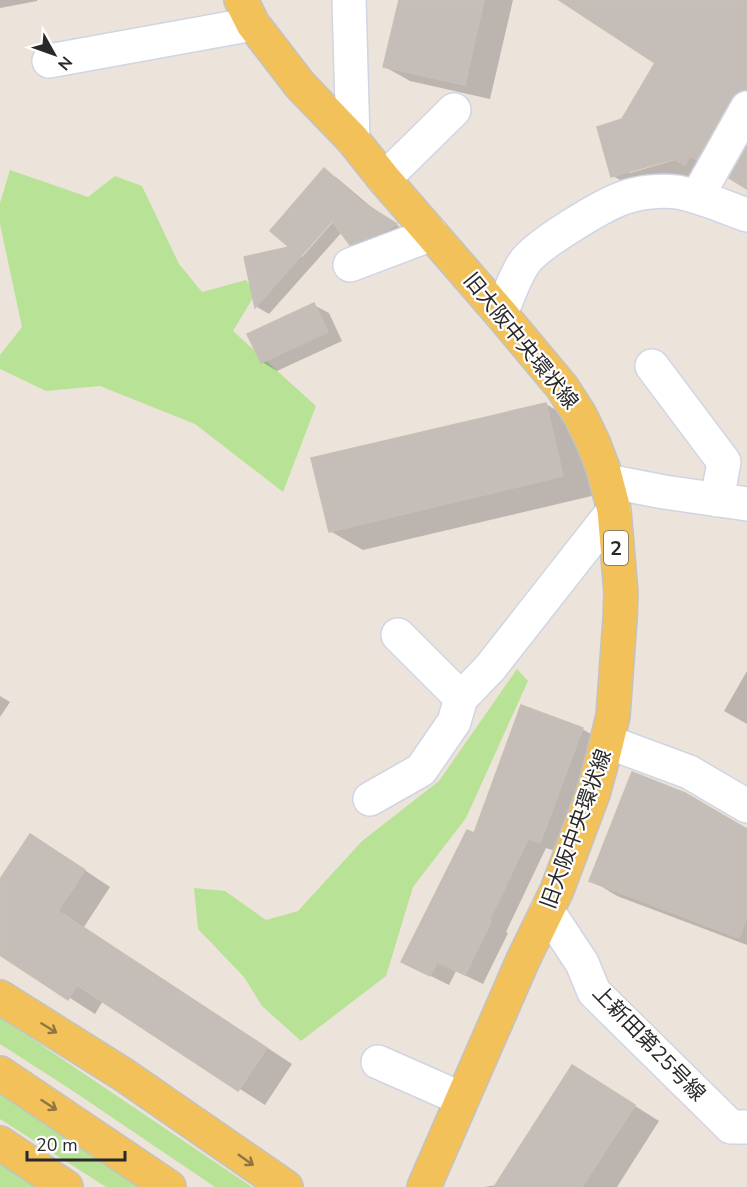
<svg xmlns="http://www.w3.org/2000/svg" width="747" height="1187" font-family="'Nunito Sans','Noto Sans JP',sans-serif">
<rect width="100%" height="100%" fill="#ece3db"/>
<path fill="#b8e396" d="M10,170L88,197L115,176L142,186L179,264L202,292L246,280L256,293L233,331L316,406L283,492L195,424L100,386L46,391L0,369V355L22,327L0,224V203Z
M517,669L528,681L466,818L413,887L386,976L301,1041L262,1006L244,977L198,929L194,888L225,891L266,920L298,911L362,841L439,781Z
M0,1017L252,1187H215L70,1089L0,1044Z
M0,1093L146,1187H106L0,1119Z
M0,1163L35,1187H0Z"/>
<path fill="#0003" fill-rule="evenodd" d="M0,0H37V1L0,8Z
M400,0H513L490,99L410,81L385,67Z
M562,0H747V129L700,173L638,190L613,176L623,121L657,63ZM680,155L681,158L630,173V170Z
M324,170L337,178L376,211L409,233L364,252L351,244L342,232L269,314L257,307L246,258L292,248ZM336,214L338,216L302,257L300,255Z
M314,305L329,313L342,341L277,371L262,362Z
M546,404L579,424L596,495L363,550L330,531Z
M747,671V724L724,711Z
M0,696L10,702L0,717Z
M582,729L600,739L558,852L546,848L506,932L508,933L483,984L456,971L449,985L421,971L475,835Z
M747,831V945L617,896L591,880Z
M56,851L110,887L84,927L292,1064L265,1105L103,1001L95,1014L0,953V882Z
M597,1082L659,1121L617,1187H484L497,1185Z"/>
<path fill="#c4bdb8" stroke="#c7bfb5" stroke-width="1.5" d="M399,0H484L465,85L383,67Z
M559,0H747V89L738,92L731,99L697,160L690,156L685,165L674,159L611,177L597,127L622,119L655,63Z
M747,146V189L729,178Z
M324,168L362,202L397,224L383,232L350,245L332,221L255,308L244,257L289,247L270,231Z
M314,303L328,332L261,363L247,334Z
M546,403L563,476L329,532L311,458Z
M521,705L583,728L540,843L528,839L489,921L491,922L465,975L437,962L430,976L401,962L467,830L474,833Z
M632,772L685,793L747,829V917L739,938L589,881Z
M30,834L85,870L58,911L267,1048L238,1091L77,985L68,1000L0,955V879Z
M572,1065L635,1105L582,1187H494Z"/>
<g fill="none" stroke-linecap="round" stroke-linejoin="round">
<g stroke="#d0d5e3" stroke-width="36">
<path id="minor" d="M349,0L353,140
M49,61L253,24
M384,179L454,110
M697,197L747,108
M350,265L432,234
M501,314C508,297 514,278 524,263C536,245 601,206 623,198C639,192 661,190 677,192C701,196 724,207 747,215
M652,366L724,462L717,500
M607,481L664,492L747,504
M398,635L461,698
M608,742L689,772L747,806
M370,799L421,770L454,722L461,698L490,668L614,510
M547,910L582,963L594,992L731,1127H747
M378,1062L462,1099"/>
</g>
<g stroke="#c3c3c3" stroke-width="36">
<path id="major" d="M241,0L253,24L300,85L353,140L384,179L501,314L562,387L580,415L593,442L603,468L614,510L621,593L620,619L613,716L601,765L593,794L557,890L523,960L424,1187
M0,997L124,1075L286,1187
M0,1073L169,1187
M0,1143L66,1187"/>
</g>
<use href="#minor" stroke="#fff" stroke-width="33"/>
<use href="#major" stroke="#f2c15a" stroke-width="33"/>
</g>
<defs><path id="oneway-shaft" d="M-6 0H5M1.5-3L5.5 0L1.5 3" fill="none" stroke-width="1.6" stroke-linecap="round" stroke-linejoin="round" transform="scale(1.5)"/></defs>
<g stroke="#8e7542">
<use href="#oneway-shaft" transform="translate(49 1028) rotate(32)"/>
<use href="#oneway-shaft" transform="translate(49 1105) rotate(33)"/>
<use href="#oneway-shaft" transform="translate(246 1160) rotate(35)"/>
</g>
<g text-anchor="middle" dominant-baseline="central" stroke-width="4.5" stroke-linejoin="round" paint-order="stroke">
<rect fill="#fff" stroke="#696969" stroke-width="1.5" x="604" y="531" width="24" height="34" rx="4.5"/>
<g font-size="20" font-weight="bold" fill="#292929">
<text x="616" y="548">2</text>
</g>
<g font-size="21" fill="#292929" stroke="#fff">
<text transform="translate(521 341) rotate(51)">旧大阪中央環状線</text>
<text transform="translate(576 829) rotate(-70)">旧大阪中央環状線</text>
<text transform="translate(649 1043) rotate(46)">上新田第25号線</text>
</g>
</g>
<g transform="translate(54 54) rotate(130)" stroke="#ffffff" stroke-width="4.5" paint-order="stroke">
<path d="M0-4.5L10 22L0 15L-10 22Z" fill="#292929"/>
<text y="-9" font-size="16" font-weight="bold" text-anchor="middle" fill="#292929">N</text>
</g>
<path d="M27 1151v9h98v-9" fill="none" stroke="#292929" stroke-width="3"/>
<text x="36" y="1151" font-size="18" fill="#292929" stroke="#ffffff" stroke-width="4.5" paint-order="stroke">20 m</text>
</svg>
